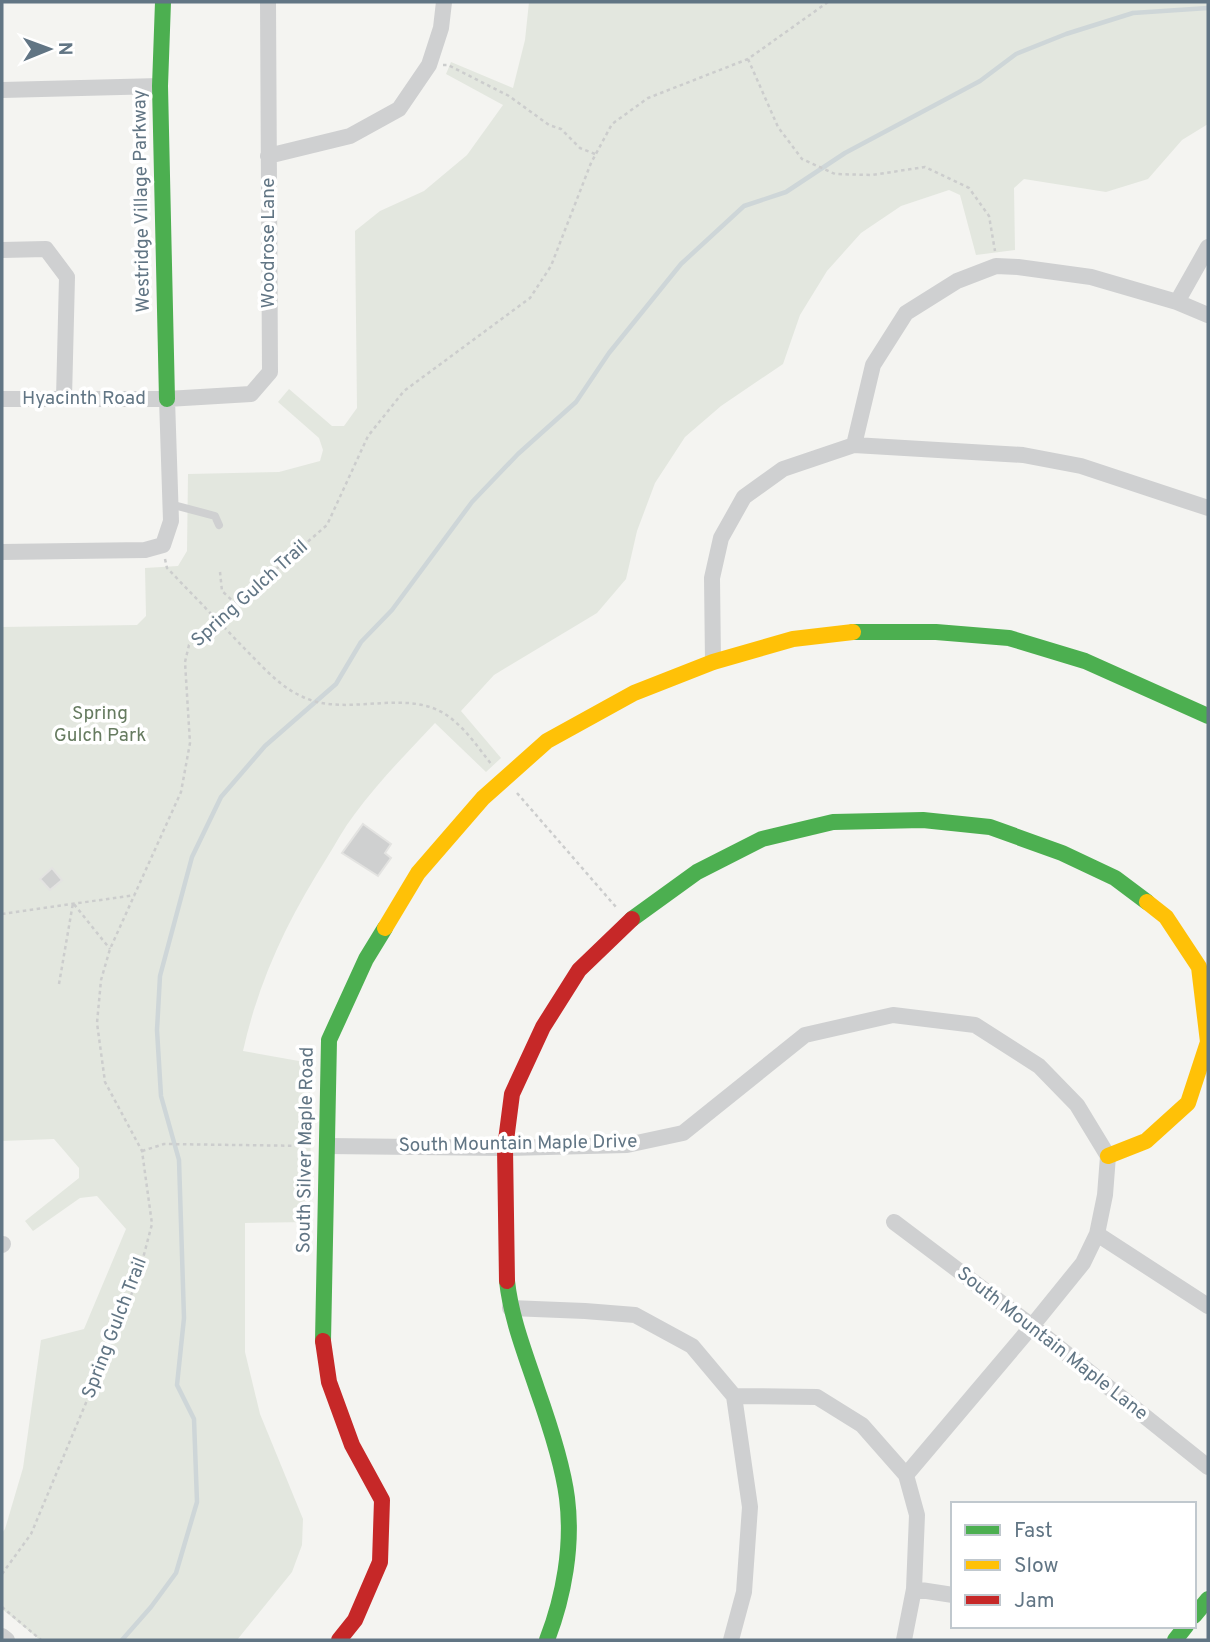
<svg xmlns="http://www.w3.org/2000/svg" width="1210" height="1642" font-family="Overpass,sans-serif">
<rect width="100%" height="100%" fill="#f4f4f1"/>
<path fill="#e3e7df" d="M529,2H1208V124L1182,140L1148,179L1106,192L1024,179L1014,188L1015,250L976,255L960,195L949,190L901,206L861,233L827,271L800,315L783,364L721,406L685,437L655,483L637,531L626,579L597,613L494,675L461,711L501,758L486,772L435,723C407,753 378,782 354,815C344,828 336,843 328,856C288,919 259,979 243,1051L310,1063L311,1222L245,1223V1352L260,1414L303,1519L302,1545L292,1572L237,1640H40L2,1609V1533L5,1529L23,1468L41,1340L84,1329L126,1229L97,1196L80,1198L33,1231L25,1221L79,1178V1168L54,1139L2,1141V627L137,625L146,616L145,568L178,566L187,551L188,474L279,472L320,461L323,450L319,438L278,402L289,389L332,426H344L357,408L355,231L380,211L424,191L467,155L503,105L446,74L451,62L513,88L525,40Z"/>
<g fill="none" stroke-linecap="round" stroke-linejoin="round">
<path stroke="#ced6d8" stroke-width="4.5" d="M122,1640L151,1607L176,1573L197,1502L194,1419L177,1385L184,1318L179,1160L161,1096L157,1030L160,976L192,857L221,797L265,746L336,684L361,642L392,610L472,502L518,454L576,402L609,353L681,264L744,206L786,192L845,153L980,81L1016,54L1066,34L1133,13L1208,8"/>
</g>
<path fill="#cfd0d0" stroke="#e3e3e1" stroke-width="2" d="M363,824L391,844L385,853L391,858L378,876L342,853Z
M52,868L62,880L50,890L40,879Z"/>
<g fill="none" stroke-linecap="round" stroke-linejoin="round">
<path stroke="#cccdcd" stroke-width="2.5" stroke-dasharray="3.5 3.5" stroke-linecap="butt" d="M748,59L778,127L802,159L835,174L872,175L925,167L969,188L989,216L995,251
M443,65H448L509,96L549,125L561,129L580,148L595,154
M165,559L167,568C193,595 219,622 245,649C263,667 280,687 303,697C349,719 412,684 453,720C468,732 480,750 492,765
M220,572L222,591L236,604
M517,793L616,907
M2,914L135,895
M59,984L73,903L110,949
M142,1151L164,1144L310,1146
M2,1574L31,1534L137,1281L152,1224L142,1151L105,1082L97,1023L101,980L110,949L181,792L190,743L185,662L189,645L327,525L368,436L404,391L530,298L551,266L591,163L612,124L648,98L748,59L828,2
M2,1607L41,1640"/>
<path stroke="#cfd0d1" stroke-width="8" d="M170,504L215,516L219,525"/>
<path stroke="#cfd0d1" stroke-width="16" d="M2,90L160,86
M268,156L350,136L399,109L429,65L441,28L444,2
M2,250L46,249L67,277L64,398
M1177,302L1208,247
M2,399H167L251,394L270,372L268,2
M854,445L873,365L906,313L957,281L996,266L1018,267L1091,277L1177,302L1208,315
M2,552L145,550L163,545L171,521L167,399
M713,662L712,578L721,538L744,497L783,469L854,445L1023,455L1081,466L1208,508
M327,1146L505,1148L627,1145L683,1133L805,1035L893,1015L975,1025L1039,1066L1077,1105L1108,1156L1105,1195L1097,1234L1083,1263L1032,1326L906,1475
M894,1222L1032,1326L1208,1467
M1097,1234L1208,1306
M2,1245L3,1244
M510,1308L585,1311L635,1315L692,1346L734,1396L750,1507L744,1592L731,1640
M734,1396L817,1397L862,1425L906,1475L917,1515L914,1589L904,1640
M914,1589L953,1595
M2,1636L7,1640"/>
<path stroke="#4caf50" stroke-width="16" d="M163,2L160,86L167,399
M853,632H936L1009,638L1085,661L1208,716
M632,919L697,872L762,839L833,822L923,820L990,827L1062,853L1115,878L1147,902
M507,1281C511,1318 525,1353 537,1389C548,1420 563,1466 567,1498C573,1545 564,1596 547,1640
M323,1341L329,1040L366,959L385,928
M1194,1616L1208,1599
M1175,1640L1186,1626"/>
<path stroke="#ffc107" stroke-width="16" d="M385,928L418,873L483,798L547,741L634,693L713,662L793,639L853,632
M1108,1156L1146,1141L1188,1103L1208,1042L1199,967L1166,917L1147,902"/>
<path stroke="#c62828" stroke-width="16" d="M507,1281L505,1148L512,1094L543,1027L579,970L632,919
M323,1341L329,1382L352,1445L382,1500L380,1562L355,1620L339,1640"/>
</g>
<g text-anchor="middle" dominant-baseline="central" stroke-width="7" stroke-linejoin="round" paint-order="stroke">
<g font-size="19" fill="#617584" stroke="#fff">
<text transform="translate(142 201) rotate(-91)">Westridge Village Parkway</text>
<text transform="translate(269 243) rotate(-90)">Woodrose Lane</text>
<text x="84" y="399">Hyacinth Road</text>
<text transform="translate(250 594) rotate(-42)">Spring Gulch Trail</text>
<text transform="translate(518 1144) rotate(-1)">South Mountain Maple Drive</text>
<text transform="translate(306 1150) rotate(-89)">South Silver Maple Road</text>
<text transform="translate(115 1328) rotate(-69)">Spring Gulch Trail</text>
<text transform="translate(1052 1344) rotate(38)">South Mountain Maple Lane</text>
</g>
<g font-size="19" fill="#667b60" stroke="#fff">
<text x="100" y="714">Spring<tspan x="100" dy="22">Gulch Park</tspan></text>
</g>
</g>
<rect width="1210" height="1642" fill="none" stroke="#617584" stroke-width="7"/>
<rect x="951" y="1502" width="245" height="126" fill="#ffffff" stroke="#c0c8ce" stroke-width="2"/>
<rect x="965" y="1525" width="35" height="10" fill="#4caf50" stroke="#c0c8ce" stroke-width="2"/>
<text x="1014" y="1537" font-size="21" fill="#617584">Fast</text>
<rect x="965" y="1560" width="35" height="10" fill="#ffc107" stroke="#c0c8ce" stroke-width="2"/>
<text x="1014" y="1572" font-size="21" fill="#617584">Slow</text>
<rect x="965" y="1595" width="35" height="10" fill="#c62828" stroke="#c0c8ce" stroke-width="2"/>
<text x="1014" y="1607" font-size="21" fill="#617584">Jam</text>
<g transform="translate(49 49) rotate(89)" stroke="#ffffff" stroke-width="5" paint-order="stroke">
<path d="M0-5L12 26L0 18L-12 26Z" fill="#617584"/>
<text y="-10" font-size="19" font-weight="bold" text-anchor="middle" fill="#617584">N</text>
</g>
</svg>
